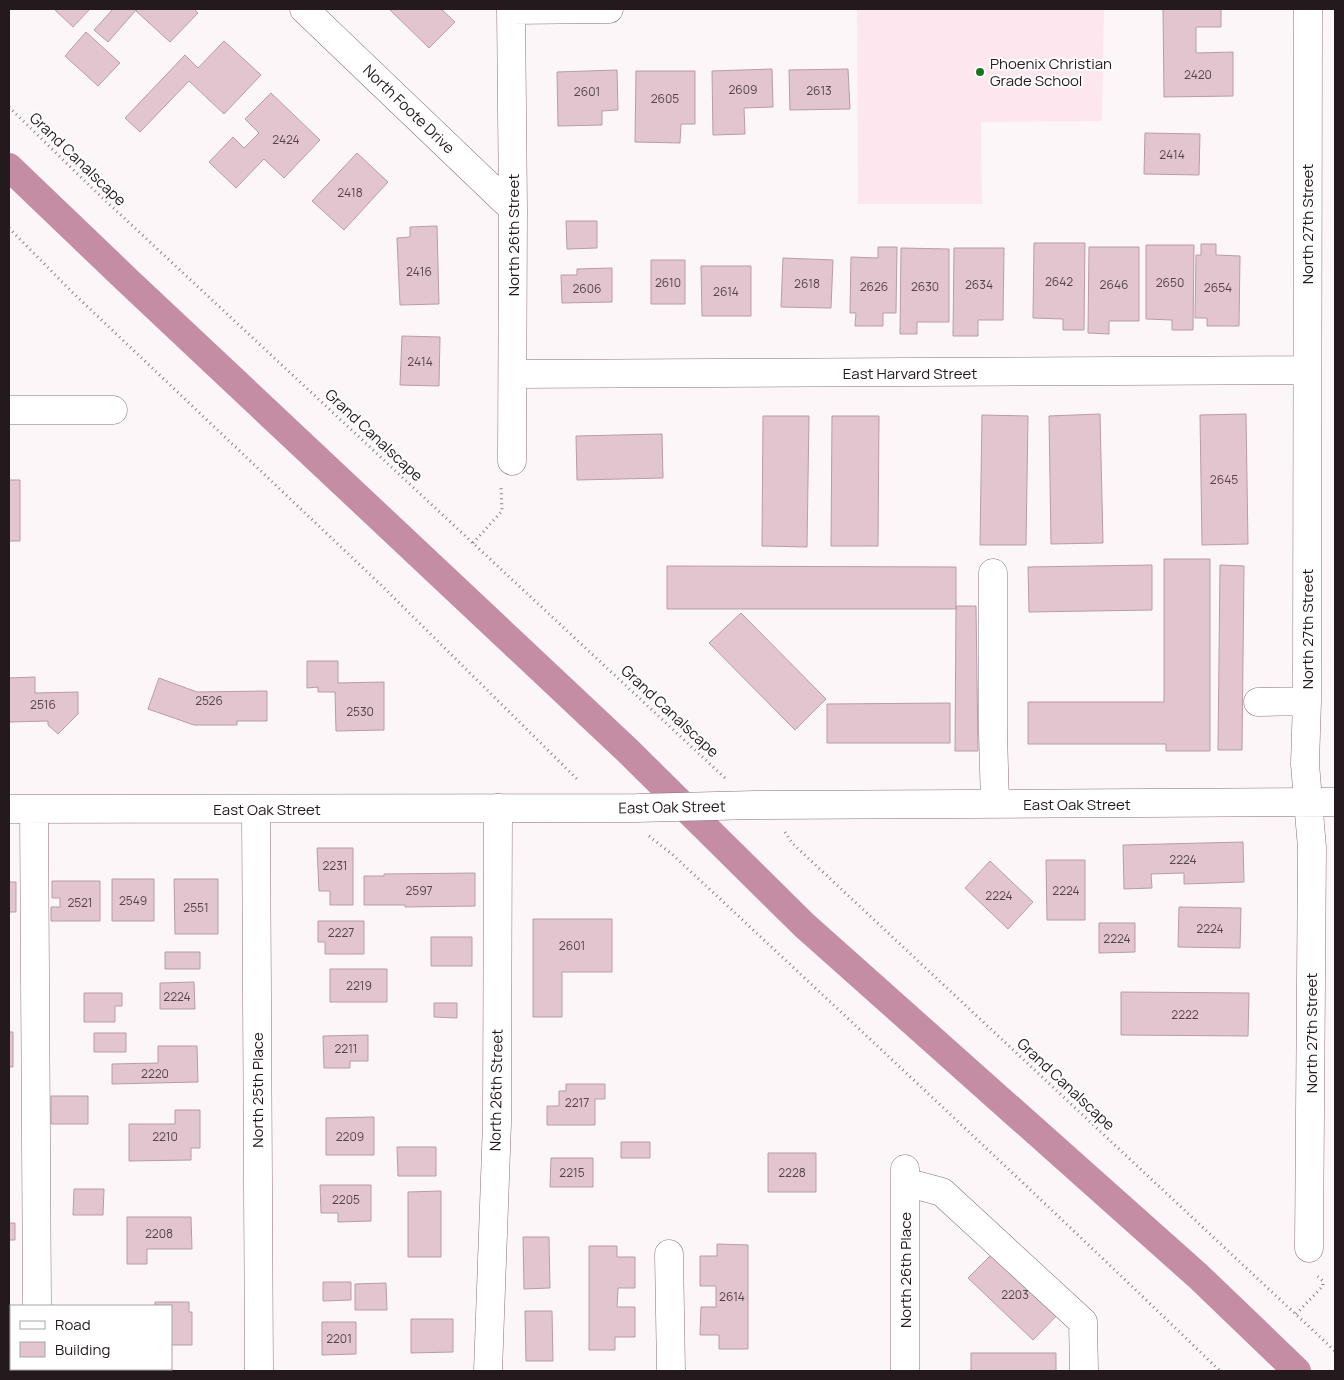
<svg xmlns="http://www.w3.org/2000/svg" width="1344" height="1380" font-family="Manrope,sans-serif">
<rect width="100%" height="100%" fill="#fcf6f8"/>
<path fill="#fee6ef" d="M857,9H1104L1102,121L981,122L982,204H858Z"/>
<g fill="none" stroke-linecap="round" stroke-linejoin="round">
<path stroke="#c48da3" stroke-width="28" d="M9,167L128,281L627,750L804,925L1198,1276L1297,1371"/>
</g>
<path fill="#e3c5d0" stroke="#b99ca7" d="M54,9H90L73,27Z
M113,9H137L108,42L94,30Z
M137,9H194L198,13L170,42L136,11Z
M389,9H441L455,22L429,48Z
M1163,9H1221V27H1196V53L1233,52V96L1164,97Z
M86,32L120,63L98,86L65,56Z
M224,41L261,75L224,114L189,81L140,132L125,118L185,55L198,68Z
M772,69L773,107L744,108L745,134L713,135L712,71Z
M848,69L850,109L790,110L789,70Z
M617,70L618,110L602,111V125L558,126L557,72Z
M636,71H695V124H681L680,143L635,142Z
M271,93L320,140L284,178L264,159L236,188L209,162L233,137L244,148L259,133L245,119Z
M1145,133L1200,134L1199,175L1144,174Z
M357,153L388,182L344,230L312,201Z
M566,221H597V248L567,249Z
M437,226L439,304L400,305L397,238L410,237V227Z
M1034,243H1085L1084,330H1063V319L1033,318Z
M1201,244H1216V255L1240,256L1239,326H1207V318H1195L1196,255H1201Z
M1146,245H1194L1193,330H1172V320L1146,319Z
M878,247H897L896,313H883V326H855L856,313H850L851,257L878,258Z
M1089,247H1139V321H1109V334L1088,333Z
M901,248L949,249V322H917V334H900Z
M954,248H1004L1003,320H978V336H953Z
M783,258L833,260L831,308L781,307Z
M651,260H685V304H651Z
M701,266H751V316H702Z
M612,268V302L562,303L561,275H577V269Z
M402,336L440,337L439,386L400,385Z
M1100,414L1103,543L1051,544L1049,416Z
M1246,414L1248,544L1202,545L1200,415Z
M982,415L1028,416L1026,545H980Z
M763,416H809L807,547L762,546Z
M832,416H879L878,546H831Z
M662,434L663,478L577,480L576,436Z
M9,480H20V541H9Z
M1164,559H1210V751H1166V744H1028V702H1164Z
M1152,565V610L1029,612L1028,567Z
M1220,565L1244,566L1242,750H1218Z
M667,566L956,567V609H667Z
M956,606H976L978,751H955Z
M741,613L826,699L795,730L709,643Z
M307,661H338V683L384,682V730L336,731L335,692H318V687L307,688Z
M35,677V693L78,692V714L58,734L48,725V721L9,722V678Z
M159,678L197,692L267,691V721H237V725H194L148,709Z
M950,703V743H827V704Z
M1243,842L1244,882L1184,884V873L1151,874L1152,888L1124,889L1123,845Z
M317,848H353V905H330V891H319Z
M1046,860H1085V920H1047Z
M990,861L1033,902L1008,929L965,888Z
M475,873V906L405,907V905H364V876H384V874Z
M112,879H154V921H112Z
M174,879H218V934H175Z
M52,881H100V921H51V907H60V898H52Z
M9,882H16V912H9Z
M1179,907L1241,908L1240,948L1178,947Z
M533,919H612V972H562V1017H533Z
M318,921H364V954H325V942H318Z
M1099,923H1135V952L1099,953Z
M431,937H472V966H431Z
M165,952H200V969H165Z
M330,969H387V1002H330Z
M194,982L195,1009H160V983Z
M1121,992L1249,993L1248,1036L1121,1035Z
M84,993H122V1006H115V1022H84Z
M434,1003H457V1018L434,1017Z
M9,1032H13V1067H9Z
M94,1033H126V1052H94Z
M368,1035V1061H350V1068H324L323,1036Z
M158,1046H197L198,1082L112,1084V1064L158,1063Z
M566,1084H605V1099H595V1125H547V1106H559V1091H566Z
M51,1096H88V1124H51Z
M175,1110H200V1148H191V1160L129,1161V1124H175Z
M374,1117V1155H326V1118Z
M621,1142H650V1158H621Z
M397,1147H436V1176H398Z
M768,1153H816V1192H768Z
M551,1158H593V1187H550Z
M320,1185H371V1221L338,1222V1213H321Z
M74,1189H104L103,1215H73Z
M441,1191V1257H408V1192Z
M127,1217H191L192,1249H147V1264H127Z
M9,1223H15V1240H9Z
M523,1237H549L550,1288L524,1289Z
M717,1244L748,1245V1349H719V1335H700L701,1307H716V1286H700V1256H717Z
M589,1246H617V1257H635V1288H618L617,1307H635V1337H615V1350H589Z
M998,1248L1063,1309L1033,1340L968,1278Z
M323,1282H351V1300L323,1301Z
M386,1283L387,1310H355V1284Z
M155,1302H189V1312H192V1345H171V1306H155Z
M525,1311H552L553,1361H526Z
M411,1319H453V1352L411,1353Z
M322,1322H356V1354L322,1355Z
M971,1353H1056V1371H971Z"/>
<g fill="none" stroke-linecap="round" stroke-linejoin="round">
<g stroke="#8b707a" stroke-width="29">
<path id="minor" d="M304,9L513,209
M511,9L513,209L512,461
M1308,9L1307,701L1305,764L1312,848L1309,1248
M511,10L609,9
M513,374L1307,370
M9,410H113
M993,573V732L995,804
M1258,702L1307,701
M9,809L637,808L755,805L1335,802
M34,809L37,1306
M256,809L259,1371
M905,1169V1371
M905,1182L942,1192L1083,1322L1084,1371
M669,1254L671,1371
M37,1369V1371
M488,1371L497,1123L498,808"/>
</g>
<path stroke="#8a8184" stroke-width="3" stroke-dasharray="1 4" stroke-linecap="butt" d="M9,107L93,189L725,778
M9,228L71,291L381,585L577,779
M473,543L502,511L501,486
M785,832L792,843L1335,1351
M649,836L673,855C856,1026 1040,1197 1220,1371
M1296,1314L1323,1286V1281L1315,1274"/>
<use href="#minor" stroke="#fff" stroke-width="28"/>
</g>
<circle fill="#1d7420" stroke="#fff" stroke-width="2" cx="980" cy="72" r="5"/>
<g text-anchor="middle" dominant-baseline="central" stroke-width="4" stroke-linejoin="round" paint-order="stroke">
<g font-size="12" fill="#54444a">
<text x="1198" y="74">2420</text>
<text x="743" y="89">2609</text>
<text x="819" y="90">2613</text>
<text x="587" y="91">2601</text>
<text x="665" y="98">2605</text>
<text x="286" y="139">2424</text>
<text x="1172" y="154">2414</text>
<text x="350" y="192">2418</text>
<text x="419" y="271">2416</text>
<text x="1059" y="281">2642</text>
<text x="668" y="282">2610</text>
<text x="1170" y="282">2650</text>
<text x="807" y="283">2618</text>
<text x="979" y="284">2634</text>
<text x="1114" y="284">2646</text>
<text x="874" y="286">2626</text>
<text x="925" y="286">2630</text>
<text x="1218" y="287">2654</text>
<text x="587" y="288">2606</text>
<text x="726" y="291">2614</text>
<text x="420" y="361">2414</text>
<text x="1224" y="479">2645</text>
<text x="209" y="700">2526</text>
<text x="43" y="704">2516</text>
<text x="360" y="711">2530</text>
<text x="1183" y="859">2224</text>
<text x="335" y="865">2231</text>
<text x="419" y="890">2597</text>
<text x="1066" y="890">2224</text>
<text x="999" y="895">2224</text>
<text x="133" y="900">2549</text>
<text x="80" y="902">2521</text>
<text x="196" y="907">2551</text>
<text x="1210" y="928">2224</text>
<text x="341" y="932">2227</text>
<text x="1117" y="938">2224</text>
<text x="572" y="945">2601</text>
<text x="359" y="985">2219</text>
<text x="177" y="996">2224</text>
<text x="1185" y="1014">2222</text>
<text x="346" y="1048">2211</text>
<text x="155" y="1073">2220</text>
<text x="577" y="1102">2217</text>
<text x="165" y="1136">2210</text>
<text x="350" y="1136">2209</text>
<text x="572" y="1172">2215</text>
<text x="792" y="1172">2228</text>
<text x="346" y="1199">2205</text>
<text x="159" y="1233">2208</text>
<text x="1015" y="1294">2203</text>
<text x="732" y="1296">2614</text>
<text x="339" y="1338">2201</text>
</g>
<g font-size="15" fill="#24191d" stroke="#fff" text-anchor="start">
<text x="990" y="63">Phoenix Christian<tspan x="990" dy="17">Grade School</tspan></text>
</g>
<g font-size="15" fill="#24191d" stroke="#fff">
<text transform="translate(409 109) rotate(44)">North Foote Drive</text>
<text transform="translate(78 159) rotate(44)">Grand Canalscape</text>
<text transform="translate(1307 224) rotate(-90)">North 27th Street</text>
<text transform="translate(513 235) rotate(-90)">North 26th Street</text>
<text x="910" y="373">East Harvard Street</text>
<text transform="translate(374 435) rotate(43)">Grand Canalscape</text>
<text transform="translate(1307 629) rotate(-90)">North 27th Street</text>
<text transform="translate(670 711) rotate(43)">Grand Canalscape</text>
<text x="1077" y="804">East Oak Street</text>
<text transform="translate(672 807) rotate(-1)">East Oak Street</text>
<text x="267" y="809">East Oak Street</text>
<text transform="translate(1311 1033) rotate(-90)">North 27th Street</text>
<text transform="translate(1066 1084) rotate(43)">Grand Canalscape</text>
<text transform="translate(257 1090) rotate(-90)">North 25th Place</text>
<text transform="translate(496 1090) rotate(-89)">North 26th Street</text>
<text transform="translate(905 1270) rotate(-90)">North 26th Place</text>
</g>
</g>
<rect width="1344" height="1380" fill="none" stroke="#24191d" stroke-width="20"/>
<rect x="10" y="1305" width="162" height="65" fill="#ffffff" stroke="#a7a3a5"/>
<rect x="20" y="1321" width="25" height="8" fill="#ffffff" stroke="#a7a3a5"/>
<text x="55" y="1330" font-size="15" fill="#24191d">Road</text>
<rect x="20" y="1342" width="25" height="15" fill="#e3c5d0" stroke="#a7a3a5"/>
<text x="55" y="1355" font-size="15" fill="#24191d">Building</text>
</svg>
